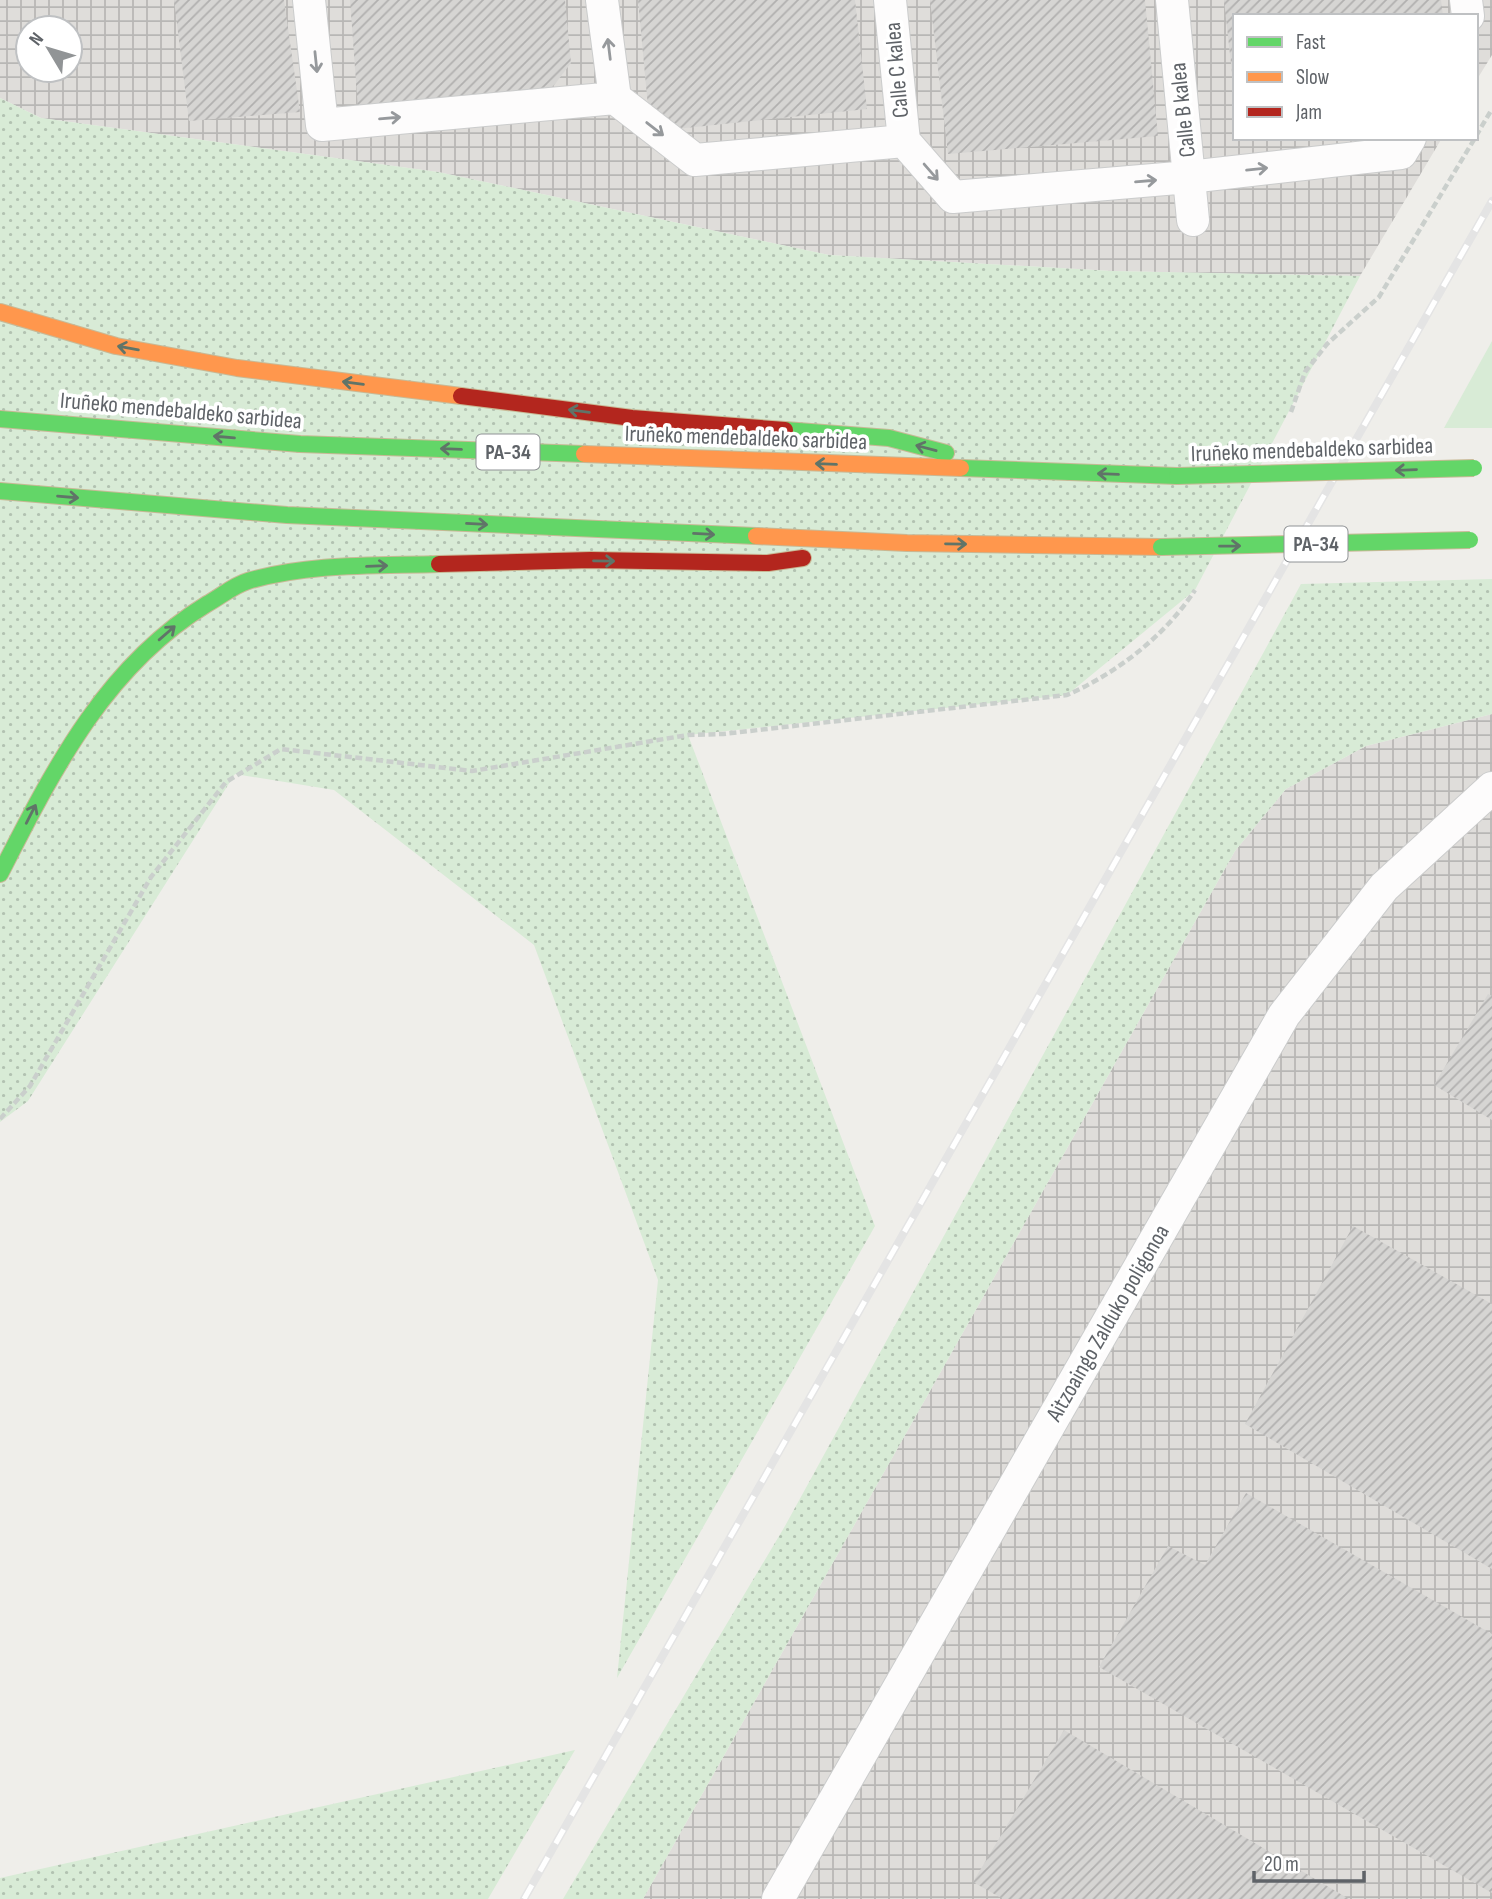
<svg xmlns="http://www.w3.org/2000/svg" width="1492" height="1899" font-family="'Sofia Sans Condensed',sans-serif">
<defs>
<pattern id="industrial-grid" width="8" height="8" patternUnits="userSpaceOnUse" patternTransform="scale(1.75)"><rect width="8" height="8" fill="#dfddda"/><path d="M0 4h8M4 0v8" fill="none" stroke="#b8b7b5"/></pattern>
<pattern id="grass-dots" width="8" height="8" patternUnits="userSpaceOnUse" patternTransform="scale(1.75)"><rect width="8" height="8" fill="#d8ebd6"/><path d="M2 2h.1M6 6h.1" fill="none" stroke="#b2c2b1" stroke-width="1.8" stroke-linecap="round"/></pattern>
<pattern id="building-hatch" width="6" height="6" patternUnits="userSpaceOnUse" patternTransform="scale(1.75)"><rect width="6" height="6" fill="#d6d5d3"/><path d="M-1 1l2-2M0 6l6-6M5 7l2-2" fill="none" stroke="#b1b0af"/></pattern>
</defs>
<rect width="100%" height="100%" fill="#efeeea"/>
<path fill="url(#industrial-grid)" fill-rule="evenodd" d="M0,0H1492V55L1476,81V16H1235V138H1442L1360,276L1112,271L829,255L438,172L41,118L0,98ZM28,28H70V70H28Z
M1492,714V1899H643L1235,851L1286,789L1366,746Z"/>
<path fill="url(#grass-dots)" d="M0,98L41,118L438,172L829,255L1112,271L1360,276L1195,590L1067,695L688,735L875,1226L617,1678L658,1280L534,945L334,790L235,774L28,1101L0,1122Z
M1492,579V714L1366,746L1286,789L1235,851L643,1899H563L785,1526L1301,584Z
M575,1750L488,1899H0V1878Z"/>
<path fill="#d8ebd6" d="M1492,341V428H1444Z"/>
<path fill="url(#building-hatch)" d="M174,0H284L300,112L189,121Z
M350,0H565L571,63L545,97L358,109Z
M638,0H855L867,109L676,129L648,107Z
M930,0H1145L1158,136L948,154Z
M1224,0H1441L1443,16H1235L1233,82Z
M1488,994L1492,996V1120L1434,1085Z
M1353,1226L1492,1304V1569L1245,1424Z
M1246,1493L1492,1634V1893L1099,1667L1168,1546L1205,1565Z
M1064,1730L1349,1899H1003L973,1882Z"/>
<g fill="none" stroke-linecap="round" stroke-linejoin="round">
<g stroke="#cbcccc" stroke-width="34">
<path id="street" d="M309,0L322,125L615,98L695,160L904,141L953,197L1189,177L1401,153L1410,138
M602,0L615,98
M890,0L904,141
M1172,0L1193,220
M1466,0L1468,16
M778,1899L1284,1015L1384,887L1492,788"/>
</g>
<g stroke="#c8b996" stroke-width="18">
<path id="fast" d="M0,419L300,444L584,454
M785,430L889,438L946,453
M961,468L1177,476
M0,491L287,515L756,536
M0,874C53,771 104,667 207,604C220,597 234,585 248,581C310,563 376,566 439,564"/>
</g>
<g stroke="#c8b996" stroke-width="18">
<path id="slow" d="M0,312L116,346L237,368L461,396
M584,454L961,468
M756,536L907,543L1161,547"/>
</g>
<g stroke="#c8b996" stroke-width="18">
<path id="jam" d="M461,396L632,418L785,430
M439,564L591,560L768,563L803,558"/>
</g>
<path stroke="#cacfcc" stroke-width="4.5" stroke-dasharray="7 3.5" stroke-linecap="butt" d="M1476,136L1492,109
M1291,412L1305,372L1327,344L1379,297L1475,138
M0,1119L30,1086L151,877L226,782L281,749L472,771L688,735L723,734L1067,695C1117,673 1165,636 1195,590"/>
<use href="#street" stroke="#fdfcfc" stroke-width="32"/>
<use href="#fast" stroke="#63d668" stroke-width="16"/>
<use href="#slow" stroke="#ff974d" stroke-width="16"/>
<use href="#jam" stroke="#b3261e" stroke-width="16"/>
<g stroke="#e4e4e4" stroke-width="8">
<path id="rail" d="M524,1899L1492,201"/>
</g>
<use href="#rail" stroke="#fff" stroke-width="5" stroke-dasharray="16" stroke-linecap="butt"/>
<g stroke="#c8b996" stroke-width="18" stroke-linecap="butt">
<path id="fast-bridge" d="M1177,476L1474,468
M1161,547L1470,540"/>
</g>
<use href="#fast-bridge" stroke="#63d668" stroke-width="16"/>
</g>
<defs><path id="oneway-shaft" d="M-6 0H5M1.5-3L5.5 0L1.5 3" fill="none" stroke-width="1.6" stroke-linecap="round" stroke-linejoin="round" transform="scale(1.75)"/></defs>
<g stroke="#96999c">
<use href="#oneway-shaft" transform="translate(609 49) rotate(-97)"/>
<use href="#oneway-shaft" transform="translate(316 62) rotate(84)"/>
<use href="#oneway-shaft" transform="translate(390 118) rotate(-5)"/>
<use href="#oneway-shaft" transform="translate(655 129) rotate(38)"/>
<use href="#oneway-shaft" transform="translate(1257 169) rotate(-6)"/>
<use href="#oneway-shaft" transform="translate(931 172) rotate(49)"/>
<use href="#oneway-shaft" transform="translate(1146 181) rotate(-5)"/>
</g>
<g stroke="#607468">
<use href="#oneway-shaft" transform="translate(128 348) rotate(-170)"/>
<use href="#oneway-shaft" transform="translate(353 383) rotate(-173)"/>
<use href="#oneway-shaft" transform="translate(579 411) rotate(-173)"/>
<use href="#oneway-shaft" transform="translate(224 437) rotate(-175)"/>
<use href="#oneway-shaft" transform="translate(926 448) rotate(-165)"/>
<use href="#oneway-shaft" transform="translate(451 449) rotate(-178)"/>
<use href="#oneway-shaft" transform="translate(826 464) rotate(-178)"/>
<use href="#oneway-shaft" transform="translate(1406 470) rotate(178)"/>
<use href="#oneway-shaft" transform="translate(1108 474) rotate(-178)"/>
<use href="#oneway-shaft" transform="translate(68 497) rotate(5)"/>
<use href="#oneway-shaft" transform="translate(477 524) rotate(3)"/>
<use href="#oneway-shaft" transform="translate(704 534) rotate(3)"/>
<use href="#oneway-shaft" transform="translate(956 544) rotate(1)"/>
<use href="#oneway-shaft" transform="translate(1230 546) rotate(-1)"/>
<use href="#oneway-shaft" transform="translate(604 561) rotate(1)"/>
<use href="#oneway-shaft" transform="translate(377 566) rotate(-2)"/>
<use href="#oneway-shaft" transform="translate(167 633) rotate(-41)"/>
<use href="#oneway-shaft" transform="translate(31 814) rotate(-63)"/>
</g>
<g text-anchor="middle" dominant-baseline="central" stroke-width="7" stroke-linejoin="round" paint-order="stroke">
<g fill="#fff" stroke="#8f9295" stroke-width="2">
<rect x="476.5" y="434.5" width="63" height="35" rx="5"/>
<rect x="1284.5" y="526.5" width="63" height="35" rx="5"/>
</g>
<g font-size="21" font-weight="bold" fill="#5f6368">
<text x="508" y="452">PA-34</text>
<text x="1316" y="544">PA-34</text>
</g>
<g font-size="23" fill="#5f6368" stroke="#fff">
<text transform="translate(897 70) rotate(-95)">Calle C kalea</text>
<text transform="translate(1183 110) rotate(-96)">Calle B kalea</text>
<text transform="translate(181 411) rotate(5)">Iruñeko mendebaldeko sarbidea</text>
<text transform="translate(746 438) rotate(2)">Iruñeko mendebaldeko sarbidea</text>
<text transform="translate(1312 450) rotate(-2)">Iruñeko mendebaldeko sarbidea</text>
<text transform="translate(1108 1323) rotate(-60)">Aitzoaingo Zalduko poligonoa</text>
</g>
</g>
<rect x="1233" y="14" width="245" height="126" fill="#ffffff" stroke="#bfc1c3" stroke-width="2"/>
<rect x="1247" y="37" width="35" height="10" fill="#63d668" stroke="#bfc1c3" stroke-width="2"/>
<text x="1296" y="49" font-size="21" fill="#5f6368">Fast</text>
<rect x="1247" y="72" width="35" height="10" fill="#ff974d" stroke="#bfc1c3" stroke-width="2"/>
<text x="1296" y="84" font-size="21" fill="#5f6368">Slow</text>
<rect x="1247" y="107" width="35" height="10" fill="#b3261e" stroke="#bfc1c3" stroke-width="2"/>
<text x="1296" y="119" font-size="21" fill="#5f6368">Jam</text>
<g transform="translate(49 49) rotate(308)"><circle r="33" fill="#ffffff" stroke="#bfc1c3" stroke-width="2"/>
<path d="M0-5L12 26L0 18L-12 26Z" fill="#919496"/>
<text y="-10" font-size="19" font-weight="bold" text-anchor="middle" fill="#5f6368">N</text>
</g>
<path d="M1254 1871v10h110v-10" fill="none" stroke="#5f6368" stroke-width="3.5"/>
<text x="1264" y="1871" font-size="21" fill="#5f6368" stroke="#ffffff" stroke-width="5" paint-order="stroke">20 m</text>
</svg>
